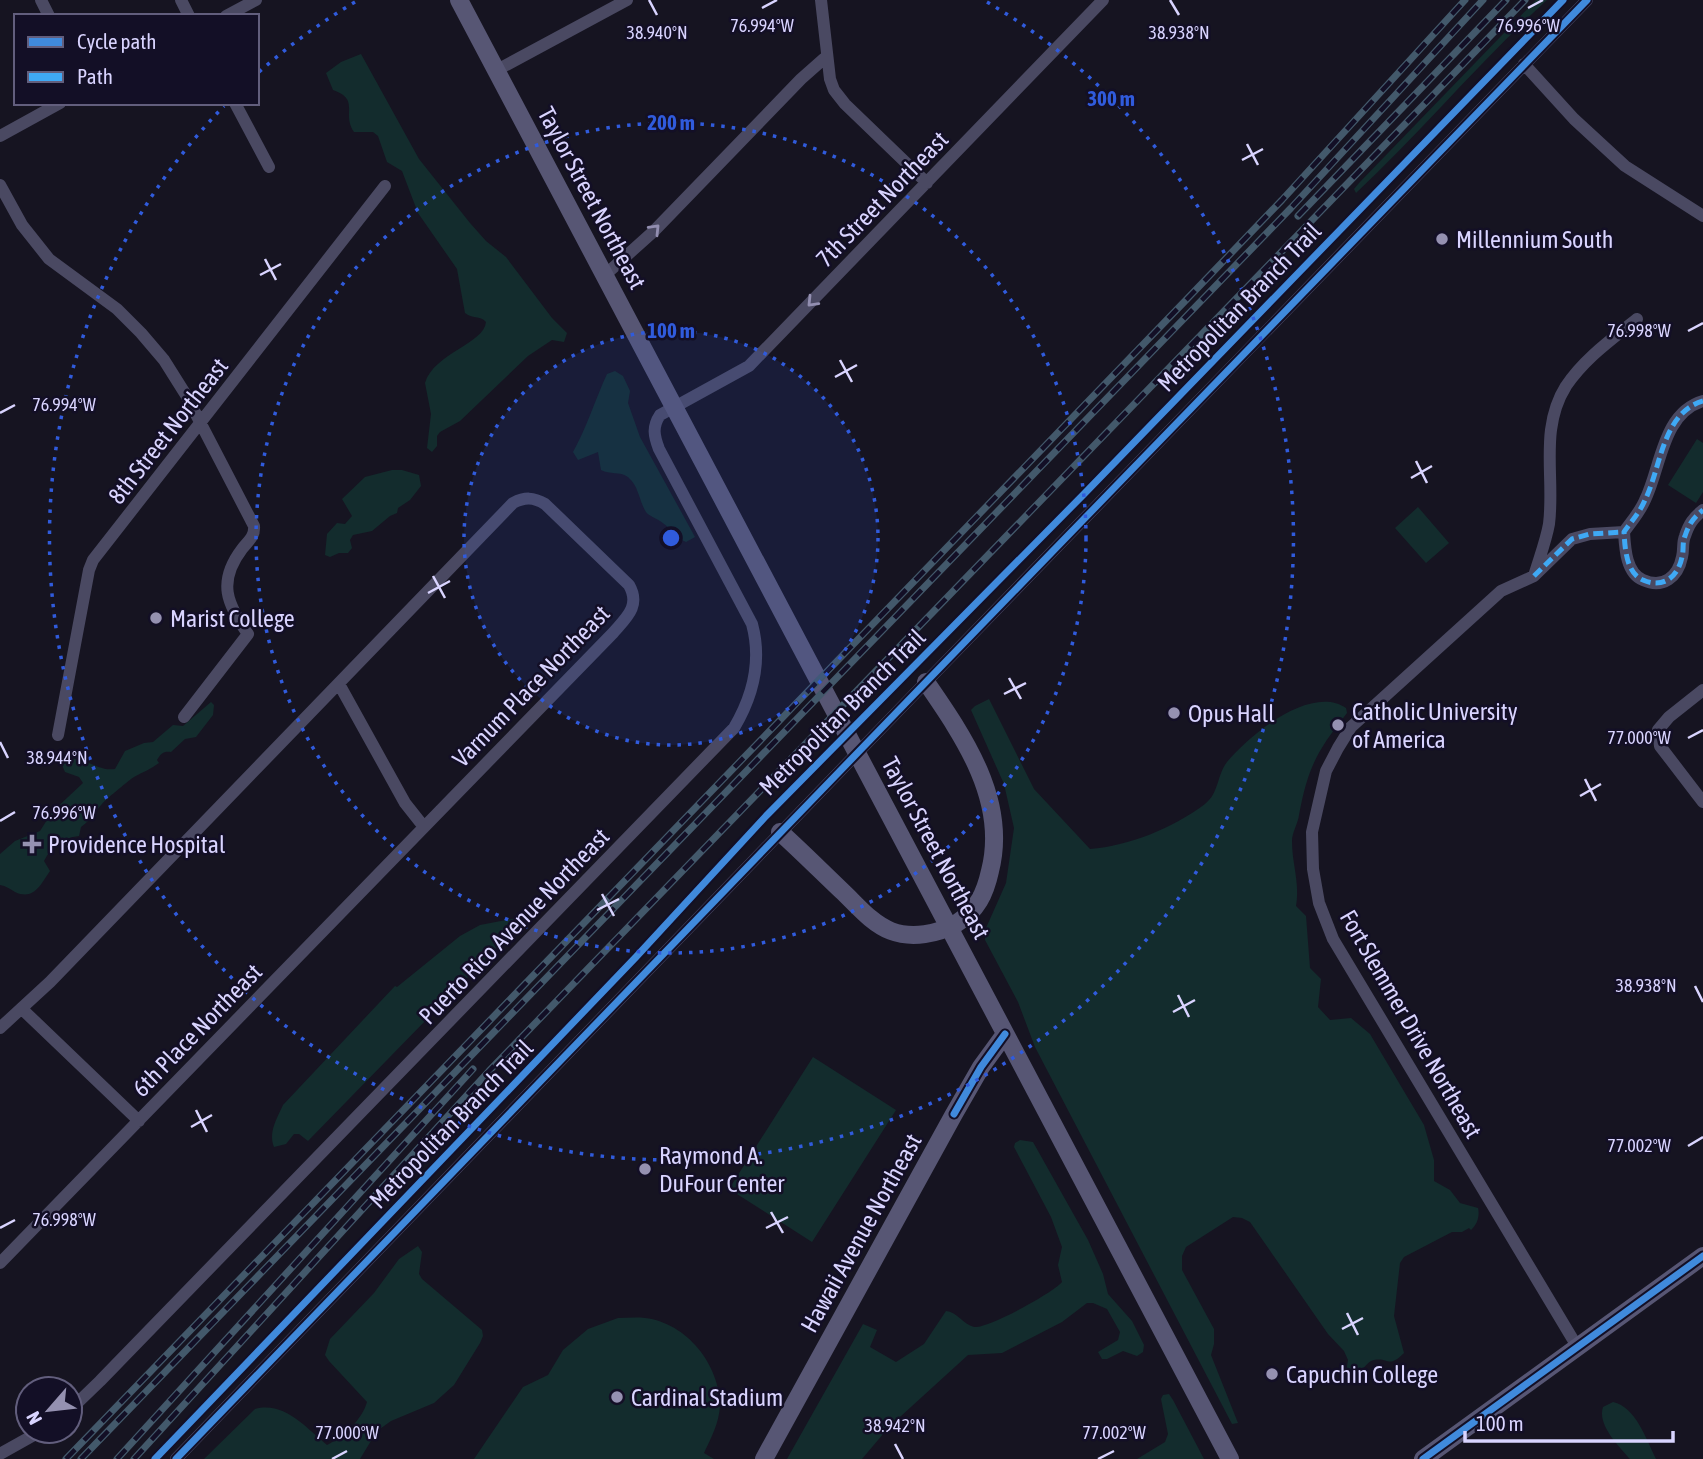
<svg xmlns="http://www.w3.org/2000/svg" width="1703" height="1459" font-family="'Asap Condensed',sans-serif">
<rect width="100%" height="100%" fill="#161421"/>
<path fill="#132c2d" d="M1536,0H1547C1480,61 1422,131 1356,193L1354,189L1359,183Z
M361,54L419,159L470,223L486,241L506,257L552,318L567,333L564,342L552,340L528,356L460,421L440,432L437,436V446L432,452L427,448L431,414L425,383C434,353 484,344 486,322C480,315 472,319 465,313L457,269L418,213L402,171L387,162L378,136L373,132H354C341,113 361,100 333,90L326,73L341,62Z
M615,371L623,376L630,391L628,403L640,437L695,537L686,542C674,537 670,527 660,521C656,518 649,516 646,512C639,501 639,486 628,477C620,471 610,475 601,470L598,452L578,460L573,452C587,427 595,400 607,374Z
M1697,439L1703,443V492L1696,503L1668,485Z
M392,470H402L419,475L421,486L410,500L398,508L397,513L390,516L372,531L353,535L350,540L352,548L348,553H339L330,557L325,555L327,534L337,523L345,524L352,516L342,499L365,477Z
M1418,507L1449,543L1426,563L1395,528Z
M989,699L1034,789L1090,849C1129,846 1173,828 1205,804C1219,793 1217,775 1227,762C1249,735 1311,684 1346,708L1347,713C1317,751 1308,767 1299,815C1298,824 1292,832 1292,841C1292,865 1300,882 1296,906L1306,916L1310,968L1321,979L1318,1007L1330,1020L1351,1018L1370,1034L1424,1125L1434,1160V1181L1450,1190L1460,1203L1478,1208C1480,1216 1477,1225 1471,1230L1469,1228L1462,1232H1452L1404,1257L1400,1263L1394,1316L1404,1353C1388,1369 1389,1357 1374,1360C1362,1363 1361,1382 1346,1373L1348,1360L1344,1351L1328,1334L1250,1222L1242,1218L1233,1217L1186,1247L1182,1256V1270L1214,1329V1344L1211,1355L1238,1423L1232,1424L1035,1047L1018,1002L985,940L986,928L1006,883L1014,828L1004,784L971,710L975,706Z
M211,702L214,705L213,715L196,737L185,739L171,752C164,751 161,753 157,760L159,763C151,769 143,772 134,777C129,780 113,794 108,798C97,807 93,819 81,827L79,836C62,838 52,845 44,861L50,871C41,884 34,901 15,892C10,889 6,886 0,885V854L15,841L40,831L52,812L83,783L79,777L65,772L62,765L66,759C84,755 97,772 115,769L125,751L144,743L153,742L173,725L183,726Z
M517,918V925L507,937L308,1141L299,1134H294L286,1144L274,1147C268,1133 277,1118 283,1105L395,986L397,987L460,936L480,925Z
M813,1057L896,1110L812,1242L729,1189Z
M1020,1140L1033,1142L1088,1240L1103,1274L1108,1294L1132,1321L1144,1345L1143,1352L1137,1356L1123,1351L1107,1359H1102L1098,1352L1118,1340L1120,1332L1107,1309L1093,1303H1087L1062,1322L1002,1353L968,1355L889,1427L862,1459H787L863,1324L877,1330L870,1347L896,1362L924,1344L946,1311C957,1312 963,1324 974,1327C987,1329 1053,1293 1062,1282L1058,1265L1062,1247L1051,1217L1014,1147L1015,1143Z
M418,1246L422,1252L419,1274L422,1279L482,1330L483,1336L480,1343L454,1385L434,1403L391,1421L377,1431L360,1459H204L255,1409C285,1401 306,1428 327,1445C343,1437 362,1420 367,1402L329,1361L325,1355L330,1339L374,1293L399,1259Z
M618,1318C627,1318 636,1317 645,1318C687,1323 720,1365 720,1406C719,1423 711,1438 704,1453L714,1459H474L523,1387L548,1375L563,1350L588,1329Z
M1169,1394L1173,1400L1204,1459H1137L1165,1442L1168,1434L1161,1399L1163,1395Z
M1613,1402C1636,1407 1646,1439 1656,1459H1630C1619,1446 1597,1425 1603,1407Z"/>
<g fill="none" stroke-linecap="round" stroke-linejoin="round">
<path stroke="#4a4962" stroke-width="12" d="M41,0L49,16
M181,0L189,16
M821,0L830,79L834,90L845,104L927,183
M226,16L256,0
M1524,64L1574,119L1625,166L1703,216
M497,70L627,0
M235,103L269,167
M0,136L60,103
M0,185L22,225L49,259L117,309L141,333L164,360L186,395L254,526C255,537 248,541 242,549C217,582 227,604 248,634L184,717
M605,275L654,231L801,79L827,56
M1703,401C1662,413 1661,468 1645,500C1640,512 1631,522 1624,532C1625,548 1626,573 1643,580C1663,589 1678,577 1682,557C1684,550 1682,543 1685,536C1689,524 1693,518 1703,510
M1535,575L1572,539L1590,534L1624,532
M339,684L405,803L424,827
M1703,690L1669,717L1658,730L1660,746L1703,802
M58,735L89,570L93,560L385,186
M22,1009L139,1121
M0,1028L50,982L513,503C525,497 533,497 545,504L629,585C641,606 626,618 613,633L0,1263
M1578,1348L1333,939L1319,903L1313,869L1312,832L1326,771L1338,748L1351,727L1501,591L1534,576C1539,559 1546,541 1549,524C1555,477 1539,429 1566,386C1585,358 1611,340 1637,319
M70,1410L100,1381L734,728C753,696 762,661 752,624L659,449C654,436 652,427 660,415L749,366L1103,0
M0,1454L41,1431
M176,1459C646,972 1115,485 1587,0"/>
<path stroke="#575674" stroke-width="18" d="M459,0L1230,1459
M780,832C801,851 821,871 842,891C857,905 871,923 891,931C912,939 938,934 957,923C977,910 985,894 990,871C1008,801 964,737 926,682
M764,1459L954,1114L981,1067L1005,1034
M1423,1459L1703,1256"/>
<g stroke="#43596b" stroke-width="7">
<path id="rail" d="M1298,216L1506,0
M66,1459L1187,299L1282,200L1465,0
M81,1459L1291,208L1483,0
M117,1459L473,1069
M134,1459L489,1071L1525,0"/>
</g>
<use href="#rail" stroke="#130f26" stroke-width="4.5" stroke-dasharray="13" stroke-linecap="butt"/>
<path stroke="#3fa9f5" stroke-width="5" stroke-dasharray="10 5" stroke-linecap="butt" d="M1703,401C1662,413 1661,468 1645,500C1640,512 1631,522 1624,532C1625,548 1626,573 1643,580C1663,589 1678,577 1682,557C1684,550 1682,543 1685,536C1689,524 1693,518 1703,510
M1534,576L1572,539L1590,534L1624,532"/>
<g stroke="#130f26" stroke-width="11">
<path id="cycleway" d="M954,1114L981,1067L1005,1034
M155,1459L636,957L766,816L1085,493L1563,0
M176,1459C646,972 1115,485 1587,0
M1423,1459L1703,1256"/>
</g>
<use href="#cycleway" stroke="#408adc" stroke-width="7"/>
</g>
<defs><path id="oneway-chevron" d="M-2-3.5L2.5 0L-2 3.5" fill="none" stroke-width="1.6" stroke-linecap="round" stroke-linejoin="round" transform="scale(1.75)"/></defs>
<g stroke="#928eb0">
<use href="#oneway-chevron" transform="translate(655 229) rotate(-46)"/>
<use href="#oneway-chevron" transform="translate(812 302) rotate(134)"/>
</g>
<path fill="none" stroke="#d9d4ff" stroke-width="2.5" d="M649,0L657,15M1170,0L1179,15M762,8L777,0M1528,8L1543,0M1247,144L1258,165M1242,160L1263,149M265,259L276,280M260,275L281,264M1688,331L1703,323M840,360L852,382M835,377L857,365M0,413L15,405M1416,461L1427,483M1411,478L1432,466M433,576L445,598M428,593L450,581M1009,678L1021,699M1004,694L1026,683M1688,738L1703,730M0,742L8,758M1585,779L1596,801M1580,796L1601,784M0,821L15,812M602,894L614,916M597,910L619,899M1695,986L1703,1002M1178,995L1189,1017M1173,1012L1195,1000M196,1110L207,1132M191,1127L212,1115M1688,1146L1703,1137M771,1212L783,1233M0,1228L15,1220M766,1228L788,1217M1347,1313L1358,1335M1342,1329L1363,1318M895,1444L903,1459M332,1459L347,1451M1098,1459L1114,1451"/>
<circle cx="671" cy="538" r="207" fill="#305bdc" fill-opacity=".12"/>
<g fill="none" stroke="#305bdc" stroke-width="3.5" stroke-dasharray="3.5 7">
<circle cx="671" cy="538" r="207"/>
<circle cx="671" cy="538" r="415"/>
<path d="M259 72A622 622 0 0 1 355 2M987 2A622 622 0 1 1 224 106"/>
</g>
<g fill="#9591b1" stroke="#130f26" stroke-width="2.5">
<circle cx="1442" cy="239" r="7"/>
<circle cx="156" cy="618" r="7"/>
<circle cx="1174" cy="713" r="7"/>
<circle cx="1338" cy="725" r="7"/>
<path d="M28.5 833.5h7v7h7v7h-7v7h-7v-7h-7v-7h7z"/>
<circle cx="645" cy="1169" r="7"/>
<circle cx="1272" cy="1374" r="7"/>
<circle cx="617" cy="1397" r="7"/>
</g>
<g text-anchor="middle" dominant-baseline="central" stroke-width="5" stroke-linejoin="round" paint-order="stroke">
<g font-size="24" fill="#d9d4ff" stroke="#130f26">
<text transform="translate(592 198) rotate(62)">Taylor Street Northeast</text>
<text transform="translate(882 199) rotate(-46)">7th Street Northeast</text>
<text transform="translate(1239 307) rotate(-46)">Metropolitan Branch Trail</text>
<text transform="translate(168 431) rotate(-52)">8th Street Northeast</text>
<text transform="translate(531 686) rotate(-46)">Varnum Place Northeast</text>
<text transform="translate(842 712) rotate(-45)">Metropolitan Branch Trail</text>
<text transform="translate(936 848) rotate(62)">Taylor Street Northeast</text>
<text transform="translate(514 926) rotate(-46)">Puerto Rico Avenue Northeast</text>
<text transform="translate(1411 1024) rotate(60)">Fort Slemmer Drive Northeast</text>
<text transform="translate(197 1030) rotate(-46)">6th Place Northeast</text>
<text transform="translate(451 1124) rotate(-46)">Metropolitan Branch Trail</text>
<text transform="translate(861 1233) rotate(-61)">Hawaii Avenue Northeast</text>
</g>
<g font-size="24" fill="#d9d4ff" stroke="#130f26" text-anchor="start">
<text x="1456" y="239">Millennium South</text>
<text x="170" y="618">Marist College</text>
<text x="1352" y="711">Catholic University<tspan x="1352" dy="28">of America</tspan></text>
<text x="1188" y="713">Opus Hall</text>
<text x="48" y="844">Providence Hospital</text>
<text x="659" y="1155">Raymond A.<tspan x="659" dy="28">DuFour Center</tspan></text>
<text x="1286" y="1374">Capuchin College</text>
<text x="631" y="1397">Cardinal Stadium</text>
</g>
</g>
<g font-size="18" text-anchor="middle" fill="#d9d4ff" stroke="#130f26" stroke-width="5" stroke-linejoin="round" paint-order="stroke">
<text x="762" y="32">76.994°W</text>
<text x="1528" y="32">76.996°W</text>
<text x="657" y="39">38.940°N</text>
<text x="1179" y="39">38.938°N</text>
<text x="1639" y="337">76.998°W</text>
<text x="64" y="411">76.994°W</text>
<text x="1639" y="744">77.000°W</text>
<text x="57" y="764">38.944°N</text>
<text x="64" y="819">76.996°W</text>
<text x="1646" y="992">38.938°N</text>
<text x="1639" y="1152">77.002°W</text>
<text x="64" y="1226">76.998°W</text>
<text x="895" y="1432">38.942°N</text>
<text x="347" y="1439">77.000°W</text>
<text x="1114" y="1439">77.002°W</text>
</g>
<circle cx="671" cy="538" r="10" fill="#305bdc" stroke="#130f26" stroke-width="3.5"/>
<g font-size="21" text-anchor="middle" font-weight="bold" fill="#305bdc" stroke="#130f26" stroke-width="5" stroke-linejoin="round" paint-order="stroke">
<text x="1111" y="106">300 m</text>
<text x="671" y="130">200 m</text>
<text x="671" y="338">100 m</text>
</g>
<rect x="14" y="14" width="245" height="91" fill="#130f26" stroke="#625e7d" stroke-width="2"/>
<rect x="28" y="37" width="35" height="10" fill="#408adc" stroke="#625e7d" stroke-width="2"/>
<text x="77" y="49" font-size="21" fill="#d9d4ff">Cycle path</text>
<rect x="28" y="72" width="35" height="10" fill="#3fa9f5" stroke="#625e7d" stroke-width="2"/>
<text x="77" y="84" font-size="21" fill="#d9d4ff">Path</text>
<g transform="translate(49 1410) rotate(242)"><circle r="33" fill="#130f26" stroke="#625e7d" stroke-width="2"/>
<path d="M0-5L12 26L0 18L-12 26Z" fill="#9591b1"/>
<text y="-10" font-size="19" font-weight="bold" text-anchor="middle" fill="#d9d4ff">N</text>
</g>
<path d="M1465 1431v10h208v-10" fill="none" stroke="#d9d4ff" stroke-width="3.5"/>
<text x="1476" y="1431" font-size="21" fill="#d9d4ff" stroke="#130f26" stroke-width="5" paint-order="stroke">100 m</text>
</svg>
